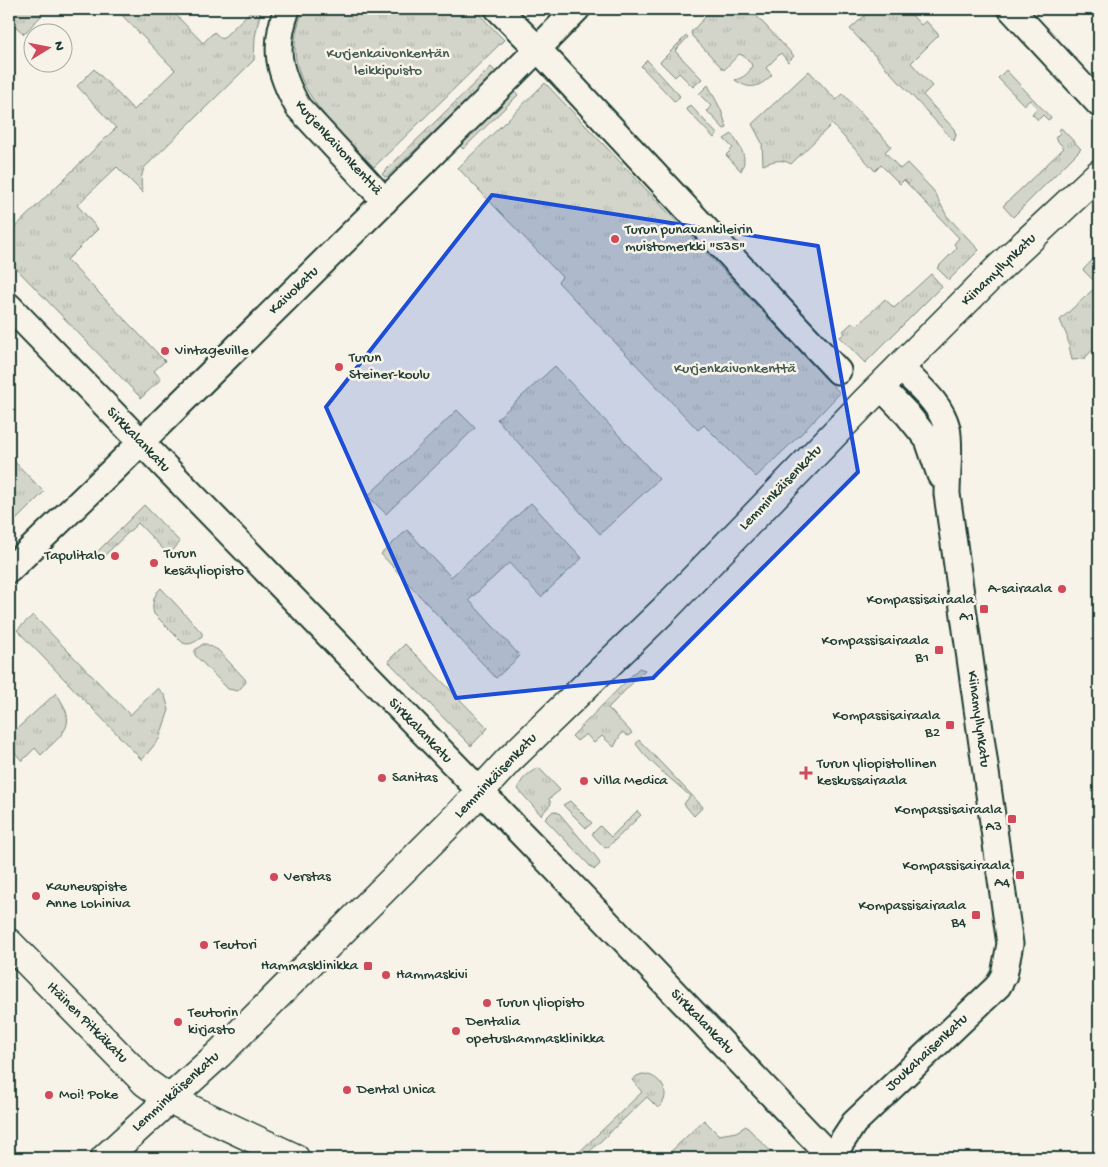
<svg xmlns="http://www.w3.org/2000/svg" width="1108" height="1167" font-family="'Gochi Hand',sans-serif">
<defs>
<pattern id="grass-tufts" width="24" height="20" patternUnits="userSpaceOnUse" patternTransform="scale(1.25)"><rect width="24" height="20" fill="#d3d5ca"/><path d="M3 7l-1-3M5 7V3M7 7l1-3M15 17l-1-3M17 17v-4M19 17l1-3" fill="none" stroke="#b5b8ae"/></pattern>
</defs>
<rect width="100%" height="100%" fill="#f7f3e8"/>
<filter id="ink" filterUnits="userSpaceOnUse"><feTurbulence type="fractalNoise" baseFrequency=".02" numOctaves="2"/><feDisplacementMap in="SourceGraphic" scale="10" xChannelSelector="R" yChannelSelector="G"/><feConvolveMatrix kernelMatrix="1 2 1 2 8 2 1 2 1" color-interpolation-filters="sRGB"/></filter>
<g filter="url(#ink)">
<path fill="url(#grass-tufts)" stroke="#79897f" d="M9,9H36L42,15L24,34L13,24L9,28Z
M116,9H173L172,11L203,43L214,32L222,39L253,9H261L255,37L254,60L144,168C141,176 140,184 143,193L117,167L77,205L98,229L67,260L165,361L154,371L161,379L141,398L9,261V233L116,128L77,86L94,69L134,110L175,70Z
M304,9H474L504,40L374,167C332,123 272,77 304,9Z
M713,9H728L730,10L732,9H750L794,56L788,62L781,53L766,68L772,75C759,87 751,91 735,80C743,78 750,73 752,65L746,57L739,54L724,70L692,36L691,32Z
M872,9H908L907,10L921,25L926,21L939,35L911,63L932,86L923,95L954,129L956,135L954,141L850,29Z
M686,36L688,37L675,51L702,79L693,87L679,73L675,77L660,62Z
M647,60L680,96L675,102L641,66Z
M491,67L496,72L388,176L385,177L382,174Z
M1006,70L1051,118L1048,120L1043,115L1038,120L1032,114L1037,108L1030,100L1024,105L998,78Z
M809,71L836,100L843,94L891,146L885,152L900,169L907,163L933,190L947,216L979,250L949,280L937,268L957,248L954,244L959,238L904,180L900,184L881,165L875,171L832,124L791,164C781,158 773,161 763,165L762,143L752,124Z
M545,83L840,393L801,434L756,477L704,425L698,430L558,282L562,277L458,168Z
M708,85L721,110L727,128L724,129L707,111L711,106L699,94Z
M514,90L518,95L463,149L460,146L462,141Z
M690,105L717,134L714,138L686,109Z
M1061,128L1081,149L1013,217L1003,206L1064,148L1055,138L1060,133L1058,131Z
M732,134C739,147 749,155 741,171L726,155L733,148L724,139Z
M1099,253V343L1084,359L1072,360L1067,336L1060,320L1098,285L1083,270Z
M931,274L942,286L865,363L840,337L845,333L843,331L852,323L858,325L885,299L894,308Z
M555,366L659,479L600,534L497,419Z
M457,410L475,428L386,514L368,496Z
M9,456L44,492L9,527Z
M531,503L582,558L541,597L509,563L469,600L520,656L496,678L381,554L407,530L451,577Z
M144,505L180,542L169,555L138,523L103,557L97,552Z
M161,588L202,633V636C197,641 191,646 183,643L154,614C151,605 154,594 161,588Z
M33,615L130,715L158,688L165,696L169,710L159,739L142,760L17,630Z
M203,644H206L218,650L245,679L246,682L238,691L228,689L195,655V650Z
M405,644L488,728L471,746L388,661Z
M639,668L645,670L608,708L632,733L628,736L622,732L614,747L602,736L594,743L586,734L577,741L572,736Z
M56,693C79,726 64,732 41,755L35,748L22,761L9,746V736Z
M639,740L703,807L694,816L684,804L690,796C672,779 651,765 636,744Z
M539,768L560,790L549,799L551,804L541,815L518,789C520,780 530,771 539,768Z
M570,801L592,823L586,828L563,805Z
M553,811L559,813L597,858L600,864L594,870L545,819Z
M637,811L641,815L608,847L605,848L592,834L600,826L611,837Z
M642,1074C660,1074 674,1095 658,1108L647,1097L583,1158H573L642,1092L632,1080L637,1076Z
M704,1120L719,1135L736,1132L746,1126L777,1158H664Z"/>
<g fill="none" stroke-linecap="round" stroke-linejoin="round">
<g stroke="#1f3d34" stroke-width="29">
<path id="minor" d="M287,9C273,48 278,71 298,107L385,201
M498,9L537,48L838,371
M1011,9L1099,104
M9,306L581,895L831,1157
M881,387L907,414L928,440L940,475
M9,570L113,470L510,77L577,9
M831,1158L854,1123L998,986L1004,975L1010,944L947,494C947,474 951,447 947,428C941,403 917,385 900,367"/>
</g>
<g stroke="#1f3d34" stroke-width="31">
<path id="tertiary" d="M105,1158L219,1054L461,812L508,761L664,610L865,402L1000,267L1099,174"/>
</g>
<g stroke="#1f3d34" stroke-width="31">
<path id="secondary" d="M9,943L145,1082L169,1099L295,1158"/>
</g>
<use href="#minor" stroke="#f7f3e8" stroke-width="25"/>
<use href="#tertiary" stroke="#f7f3e8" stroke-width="28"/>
<use href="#secondary" stroke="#f7f3e8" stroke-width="28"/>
</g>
</g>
<path fill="#1d4ed8" fill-opacity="0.2" stroke="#1d4ed8" stroke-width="4" stroke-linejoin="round" d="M492,195L818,246L858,472L653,678L456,698L326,407Z"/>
<g fill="#d1495b" stroke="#f7f3e8" stroke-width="2">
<circle cx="615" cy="239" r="5"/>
<circle cx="165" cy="351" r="5"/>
<circle cx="339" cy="367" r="5"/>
<circle cx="115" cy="556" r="5"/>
<circle cx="154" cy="563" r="5"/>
<circle cx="1062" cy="589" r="5"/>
<rect x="979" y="604" width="10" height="10" rx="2.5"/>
<rect x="934" y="645" width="10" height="10" rx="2.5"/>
<rect x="945" y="720" width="10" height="10" rx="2.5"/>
<path d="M803.5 765.5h5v5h5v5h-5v5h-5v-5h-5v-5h5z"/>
<circle cx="382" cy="778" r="5"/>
<circle cx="584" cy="781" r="5"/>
<rect x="1007" y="814" width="10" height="10" rx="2.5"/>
<rect x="1015" y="870" width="10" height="10" rx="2.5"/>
<circle cx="274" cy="877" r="5"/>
<circle cx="36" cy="896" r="5"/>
<rect x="971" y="910" width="10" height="10" rx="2.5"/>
<circle cx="204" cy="945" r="5"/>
<rect x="363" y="961" width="10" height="10" rx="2.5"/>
<circle cx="386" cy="975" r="5"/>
<circle cx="487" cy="1003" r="5"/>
<circle cx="178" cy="1022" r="5"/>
<circle cx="456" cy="1031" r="5"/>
<circle cx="347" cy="1090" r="5"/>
<circle cx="49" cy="1095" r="5"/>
</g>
<g text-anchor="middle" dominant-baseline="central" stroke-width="5" stroke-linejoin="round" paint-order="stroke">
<g font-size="15" fill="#435b52" stroke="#f7f3e8">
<text x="388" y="54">Kurjenkaivonkentän<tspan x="388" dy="17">leikkipuisto</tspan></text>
<text x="735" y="369">Kurjenkaivonkenttä</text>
</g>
<g font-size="15" fill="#1f3d34" stroke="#f7f3e8">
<text transform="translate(338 148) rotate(48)">Kurjenkaivonkenttä</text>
<text transform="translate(999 270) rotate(-44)">Kiinamyllynkatu</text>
<text transform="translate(294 291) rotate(-44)">Kaivokatu</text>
<text transform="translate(138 440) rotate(46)">Sirkkalankatu</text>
<text transform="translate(781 488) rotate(-46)">Lemminkäisenkatu</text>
<text transform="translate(978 719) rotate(82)">Kiinamyllynkatu</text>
<text transform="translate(420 731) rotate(46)">Sirkkalankatu</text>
<text transform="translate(496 776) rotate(-46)">Lemminkäisenkatu</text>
<text transform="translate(702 1022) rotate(46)">Sirkkalankatu</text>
<text transform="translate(87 1023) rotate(45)">Itäinen Pitkäkatu</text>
<text transform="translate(927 1053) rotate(-43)">Joukahaisenkatu</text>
<text transform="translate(176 1092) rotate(-42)">Lemminkäisenkatu</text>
</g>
<g font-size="15" fill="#1f3d34" stroke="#f7f3e8" text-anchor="start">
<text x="625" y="230">Turun punavankileirin<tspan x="625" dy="17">muistomerkki "535"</tspan></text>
<text x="175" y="351">Vintageville</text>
<text x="349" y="358">Turun<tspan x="349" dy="17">Steiner-koulu</tspan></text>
<text x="164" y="554">Turun<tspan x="164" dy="17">kesäyliopisto</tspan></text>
<text x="105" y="556" text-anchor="end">Tapulitalo</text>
<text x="1052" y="589" text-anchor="end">A-sairaala</text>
<text x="974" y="600" text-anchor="end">Kompassisairaala<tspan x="974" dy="17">A1</tspan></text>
<text x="929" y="641" text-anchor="end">Kompassisairaala<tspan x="929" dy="17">B1</tspan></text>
<text x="940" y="716" text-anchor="end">Kompassisairaala<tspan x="940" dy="17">B2</tspan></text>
<text x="817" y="764">Turun yliopistollinen<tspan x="817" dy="17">keskussairaala</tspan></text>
<text x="392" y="778">Sanitas</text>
<text x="594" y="781">Villa Medica</text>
<text x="1002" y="810" text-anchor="end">Kompassisairaala<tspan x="1002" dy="17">A3</tspan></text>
<text x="1010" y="866" text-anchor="end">Kompassisairaala<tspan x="1010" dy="17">A4</tspan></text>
<text x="284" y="877">Verstas</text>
<text x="46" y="887">Kauneuspiste<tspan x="46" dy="17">Anne Lohiniva</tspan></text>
<text x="966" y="906" text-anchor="end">Kompassisairaala<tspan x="966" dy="17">B4</tspan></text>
<text x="214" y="945">Teutori</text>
<text x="358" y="966" text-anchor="end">Hammasklinikka</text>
<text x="396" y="975">Hammaskivi</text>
<text x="497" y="1003">Turun yliopisto</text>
<text x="188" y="1013">Teutorin<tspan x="188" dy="17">kirjasto</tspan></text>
<text x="466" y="1022">Dentalia<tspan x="466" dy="17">opetushammasklinikka</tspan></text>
<text x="357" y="1090">Dental Unica</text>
<text x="59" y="1095">Moi! Poke</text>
</g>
</g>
<rect width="1108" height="1167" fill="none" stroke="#f7f3e8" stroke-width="30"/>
<rect x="15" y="15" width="1078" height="1137" fill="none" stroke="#1f3d34" stroke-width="2" filter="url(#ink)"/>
<g transform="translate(48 48) rotate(80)"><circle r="24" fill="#f7f3e8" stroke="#a1aaa0"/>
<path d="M0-4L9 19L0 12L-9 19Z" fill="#d1495b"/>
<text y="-8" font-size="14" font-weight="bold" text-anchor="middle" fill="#1f3d34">N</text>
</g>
</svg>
